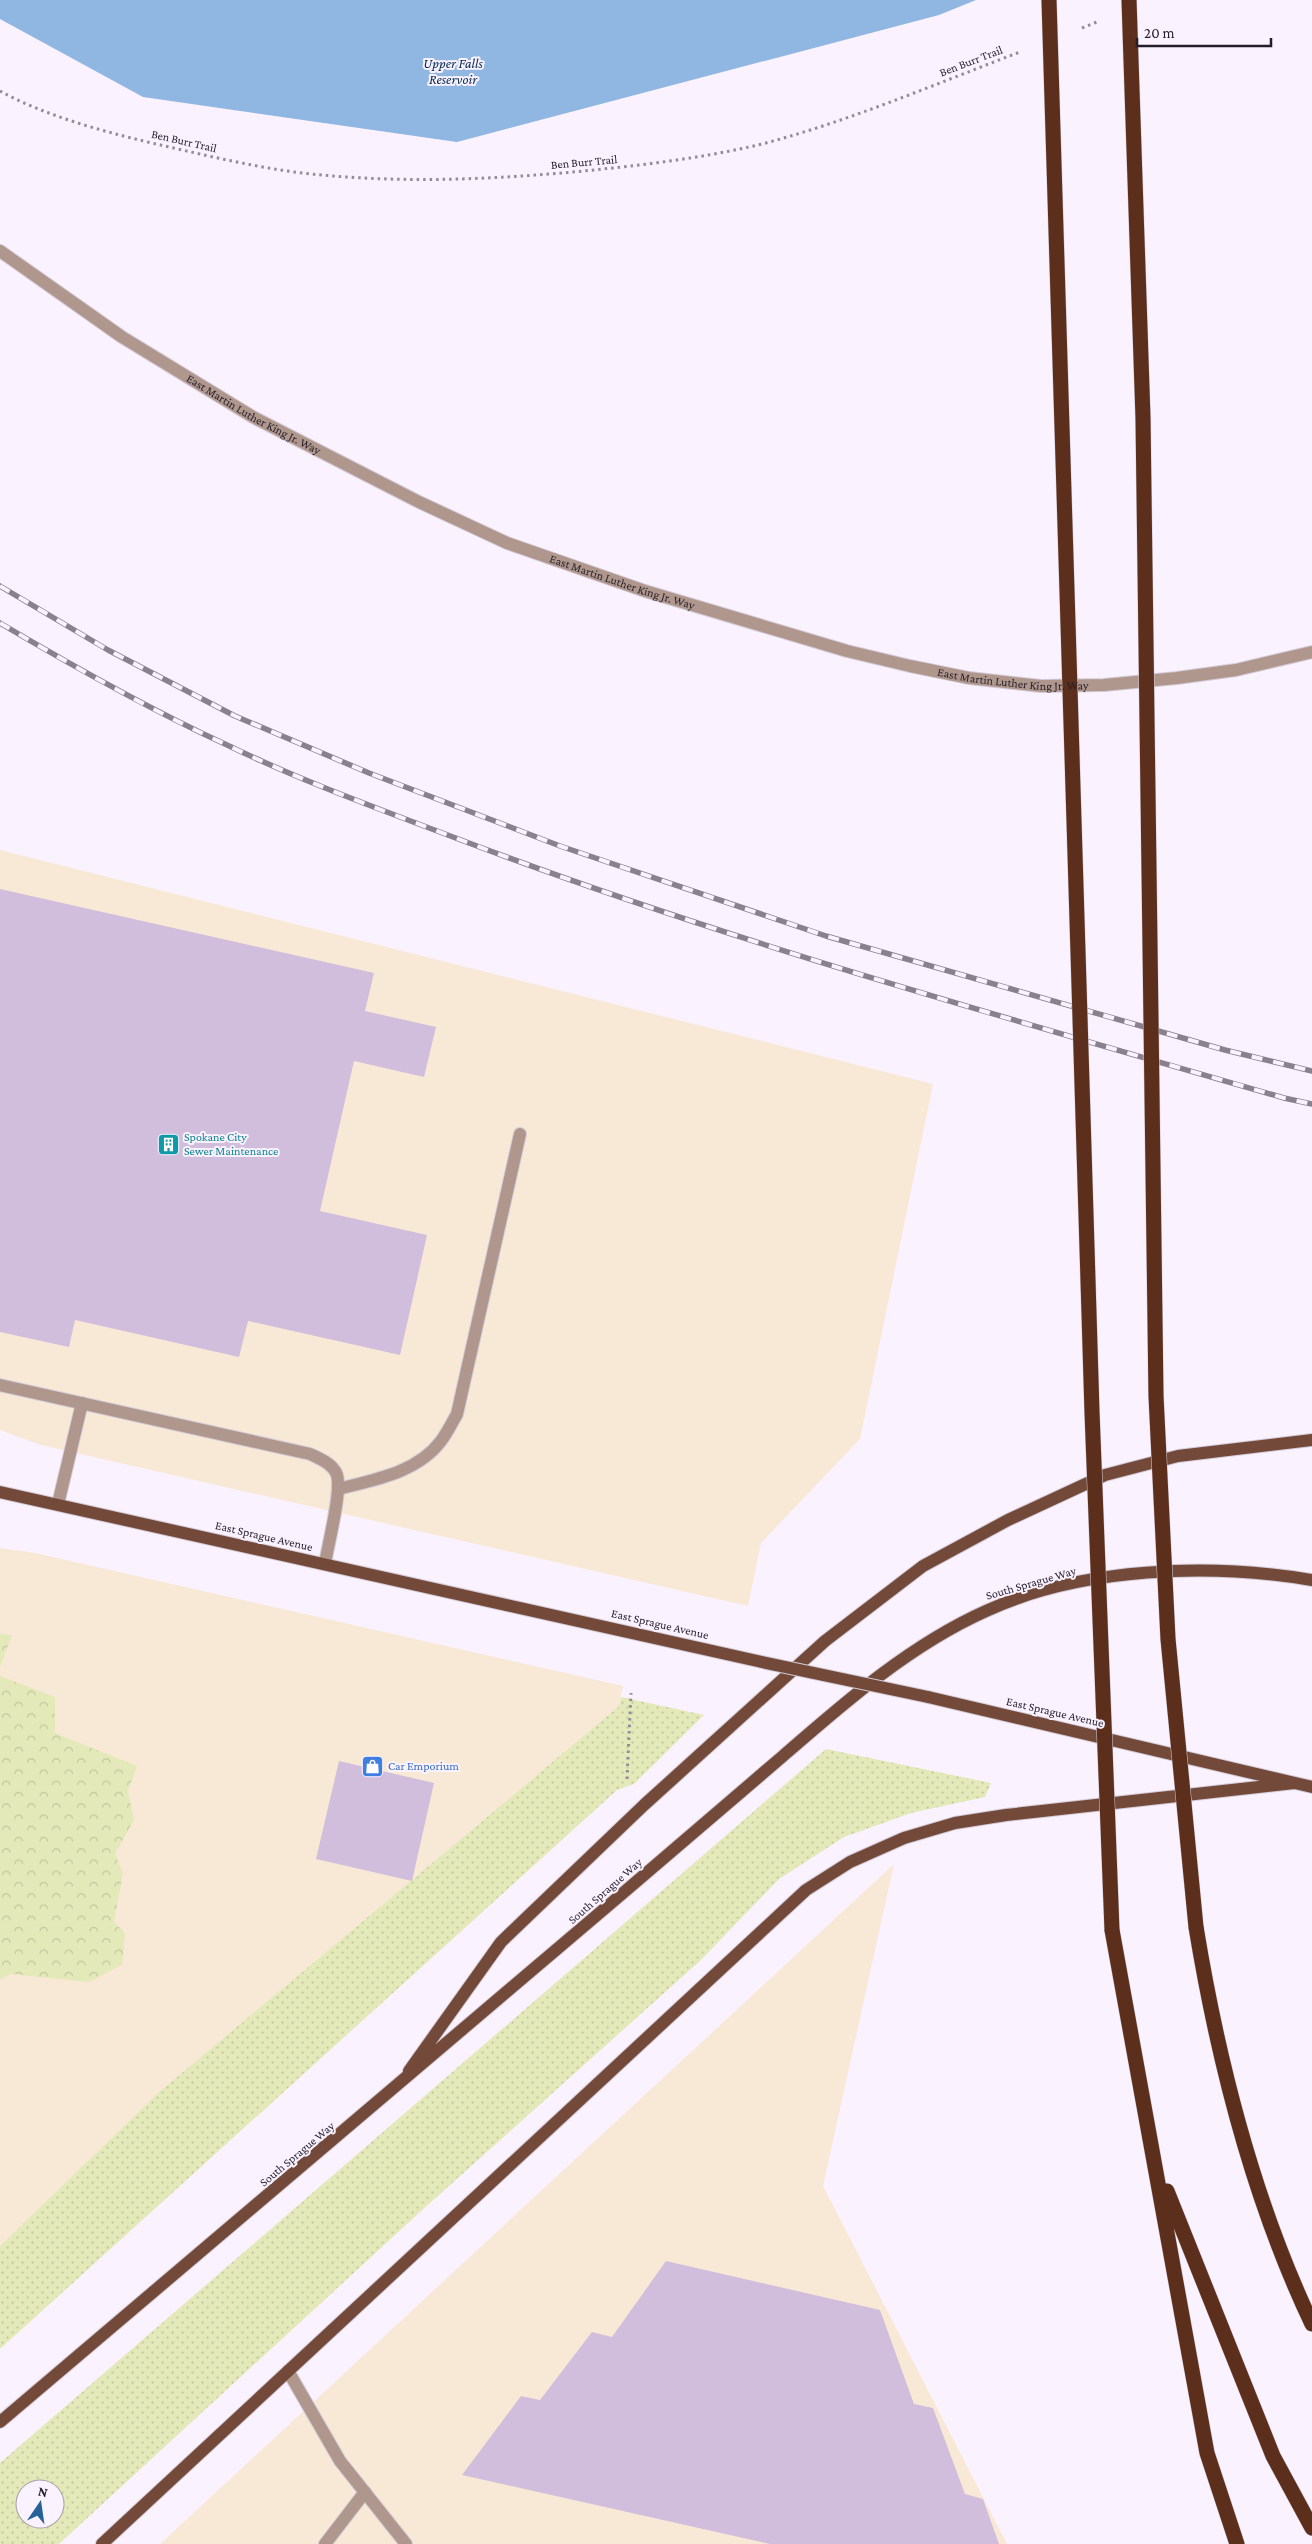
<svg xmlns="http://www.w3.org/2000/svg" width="1312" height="2544" font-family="'Crimson Pro',serif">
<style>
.commercial{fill:#f8e9d6}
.grass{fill:url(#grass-dots);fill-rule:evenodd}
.park{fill:url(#park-crowns)}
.water{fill:#90b7e1}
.building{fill:#d1bddc}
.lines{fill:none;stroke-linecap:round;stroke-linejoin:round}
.minor-casing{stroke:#d4ccd8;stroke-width:14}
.major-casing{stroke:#d4ccd8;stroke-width:14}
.highway-casing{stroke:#d4ccd8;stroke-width:16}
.path{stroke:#938b97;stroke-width:3;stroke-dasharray:2.5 4;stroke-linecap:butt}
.minor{stroke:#b0978d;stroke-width:12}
.major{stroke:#734a39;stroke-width:12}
.highway{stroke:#5c2e1c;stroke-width:15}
.rail-casing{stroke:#89818d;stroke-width:5.5}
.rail{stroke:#faf2ff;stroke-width:4;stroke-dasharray:11;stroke-linecap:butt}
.major-bridge-casing{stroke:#d4ccd8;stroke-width:14;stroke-linecap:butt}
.highway-bridge-casing{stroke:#d4ccd8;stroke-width:16;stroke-linecap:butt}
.major-bridge{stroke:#734a39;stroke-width:12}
.highway-bridge{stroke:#5c2e1c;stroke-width:15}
.labels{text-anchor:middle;stroke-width:4;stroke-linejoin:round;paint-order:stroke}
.street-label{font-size:12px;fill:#251e29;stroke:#faf2ff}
.culture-label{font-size:12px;fill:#0d838f;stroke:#faf2ff;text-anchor:start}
.shop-label{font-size:12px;fill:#366cbe;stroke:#faf2ff;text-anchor:start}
.water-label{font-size:14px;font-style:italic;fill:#002b51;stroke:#faf2ff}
</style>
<defs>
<pattern id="grass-dots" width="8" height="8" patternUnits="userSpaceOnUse" patternTransform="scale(1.25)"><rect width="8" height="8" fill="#e3e9b8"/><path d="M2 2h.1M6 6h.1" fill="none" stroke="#c3c79e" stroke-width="1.8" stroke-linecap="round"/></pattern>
<pattern id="park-crowns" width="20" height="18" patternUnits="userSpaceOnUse" patternTransform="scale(1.25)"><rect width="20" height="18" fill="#e3e9b8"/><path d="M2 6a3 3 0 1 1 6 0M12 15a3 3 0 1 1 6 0" fill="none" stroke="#c3c79e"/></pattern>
</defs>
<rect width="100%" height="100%" fill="#faf2ff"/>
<!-- commercial -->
<path class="commercial" d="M0,850L933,1084L860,1439L761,1543L748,1606L41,1445L0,1430Z
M0,1548L35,1553L623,1686L618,1707L158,2093L0,2246Z
M894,1864L823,2186L1007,2544H160Z"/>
<!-- grass -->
<path class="grass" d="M621,1697L704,1715L634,1784L617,1790L0,2349V2246L158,2093L618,1707Z
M826,1749L991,1783L985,1797L911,1813L844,1837L779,1879L701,1960L420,2212L59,2544H0V2463ZM25,2489H55V2519H25Z"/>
<!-- park -->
<path class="park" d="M0,1634L12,1635L0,1667Z
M0,1676L55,1697V1733L137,1766L128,1791L134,1820L115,1854L123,1873L114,1921L125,1934L122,1965L89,1982L11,1974L0,1980Z"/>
<!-- water -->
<path class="water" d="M0,0H976L939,15L457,142L143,97L0,19Z"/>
<!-- building -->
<path class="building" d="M0,889L374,973L365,1011L436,1027L424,1077L354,1061L320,1211L427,1235L400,1355L248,1321L239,1357L75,1320L69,1347L0,1332Z
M339,1761L434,1783L412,1881L316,1859Z
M666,2261L880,2310L914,2404L933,2408L965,2494L983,2499L999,2544H770L462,2475L521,2396L540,2400L592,2332L612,2337Z"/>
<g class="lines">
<defs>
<g id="minor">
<path id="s1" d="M0,251L122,337L253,417L419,502L507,543L645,591L847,651L910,666L969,678L1041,686L1104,685L1177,678L1236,670L1312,652"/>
<path d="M0,1385L310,1454C319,1458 333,1464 337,1475C342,1492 328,1544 325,1564"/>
<path d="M338,1489C373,1480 417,1473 441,1441C447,1433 452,1423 457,1414L520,1134"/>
<path d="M58,1504L82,1403"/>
<path d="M288,2371L340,2461L406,2544"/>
<path d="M325,2544L365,2492"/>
</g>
<path id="major" d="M0,1492L762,1662
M928,1697L1312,1787
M409,2071L501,1942L644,1805L825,1641L923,1566L1008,1520L1105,1475L1178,1456L1312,1440
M0,2422C208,2247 416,2071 623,1893C676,1848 729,1802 783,1756C845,1702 910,1645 986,1611C1081,1567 1210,1563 1312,1580
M102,2544L806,1890L850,1862L904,1838L955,1823L1006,1815L1294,1783"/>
<path id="highway" d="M1196,1927C1218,2061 1254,2202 1312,2324
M1112,1930L1207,2453L1237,2544
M1167,2191L1273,2456L1312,2528"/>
</defs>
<!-- minor casing -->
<use href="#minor" class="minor-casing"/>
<!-- major casing -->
<use href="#major" class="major-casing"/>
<!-- highway casing -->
<use href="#highway" class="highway-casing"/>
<!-- path -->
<path class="path" d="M1082,28L1097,22
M0,91C47,117 112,134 165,146C208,156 251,166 294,172C391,184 488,180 584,171C643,165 704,158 762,144C850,121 935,84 1020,52
M627,1779L631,1693"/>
<!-- minor -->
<use href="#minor" class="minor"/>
<!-- major -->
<use href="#major" class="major"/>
<!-- highway -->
<use href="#highway" class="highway"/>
<defs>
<path id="rail" d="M0,586L108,650L235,716L369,773L560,846L826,936L1225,1050L1312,1071
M0,623C73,666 147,708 225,744C301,781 382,810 461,840C730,942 1008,1018 1284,1098L1312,1104"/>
</defs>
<!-- rail casing -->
<use href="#rail" class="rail-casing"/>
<!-- rail -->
<use href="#rail" class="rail"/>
<defs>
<path id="major-bridge" d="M762,1662L928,1697"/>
<path id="highway-bridge" d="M1049,0L1092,1412L1112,1930
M1129,0L1143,418L1156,1396L1168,1639L1196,1927"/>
</defs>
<!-- major-bridge casing -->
<use href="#major-bridge" class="major-bridge-casing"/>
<!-- highway-bridge casing -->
<use href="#highway-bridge" class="highway-bridge-casing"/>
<!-- major-bridge -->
<use href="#major-bridge" class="major-bridge"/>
<!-- highway-bridge -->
<use href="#highway-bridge" class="highway-bridge"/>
</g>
<!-- icons -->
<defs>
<symbol id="building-square" viewBox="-11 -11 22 22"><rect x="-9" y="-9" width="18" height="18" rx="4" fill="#0f9aa8" stroke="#faf2ff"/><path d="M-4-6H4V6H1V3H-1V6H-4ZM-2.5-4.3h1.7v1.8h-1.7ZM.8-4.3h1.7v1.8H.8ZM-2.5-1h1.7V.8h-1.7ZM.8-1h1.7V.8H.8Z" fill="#fff"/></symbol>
<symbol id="shop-square" viewBox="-11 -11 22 22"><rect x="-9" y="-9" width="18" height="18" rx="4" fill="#3f7fe0" stroke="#faf2ff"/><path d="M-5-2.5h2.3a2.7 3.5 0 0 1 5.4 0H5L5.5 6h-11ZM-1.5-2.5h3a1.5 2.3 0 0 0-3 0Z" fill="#fff"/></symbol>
</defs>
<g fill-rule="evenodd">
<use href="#building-square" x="156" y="1132" width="25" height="25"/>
<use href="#shop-square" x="360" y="1754" width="25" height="25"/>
</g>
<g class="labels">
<!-- street labels -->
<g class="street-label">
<text transform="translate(971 61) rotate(-21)" y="4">Ben Burr Trail</text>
<text transform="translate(184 141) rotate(13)" y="4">Ben Burr Trail</text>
<text transform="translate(584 162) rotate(-5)" y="4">Ben Burr Trail</text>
<text dy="4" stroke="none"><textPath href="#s1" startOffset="302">East Martin Luther King Jr. Way</textPath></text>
<text dy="4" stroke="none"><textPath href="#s1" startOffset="708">East Martin Luther King Jr. Way</textPath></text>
<text dy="4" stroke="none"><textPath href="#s1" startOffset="1112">East Martin Luther King Jr. Way</textPath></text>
<text transform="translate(264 1536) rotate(13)" y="4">East Sprague Avenue</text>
<text transform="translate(1031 1583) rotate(-16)" y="4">South Sprague Way</text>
<text transform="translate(660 1624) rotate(13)" y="4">East Sprague Avenue</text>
<text transform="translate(1055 1712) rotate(13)" y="4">East Sprague Avenue</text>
<text transform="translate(605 1891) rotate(-41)" y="4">South Sprague Way</text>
<text transform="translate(297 2154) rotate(-40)" y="4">South Sprague Way</text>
</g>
<!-- culture labels -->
<g class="culture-label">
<text x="184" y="1141">Spokane City<tspan x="184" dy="14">Sewer Maintenance</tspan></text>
</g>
<!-- shop labels -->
<g class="shop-label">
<text x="388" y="1770">Car Emporium</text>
</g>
<!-- water labels -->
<g class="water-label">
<text x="453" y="68">Upper Falls<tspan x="453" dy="16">Reservoir</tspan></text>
</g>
</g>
<!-- north arrow -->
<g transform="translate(40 2504) rotate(13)"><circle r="24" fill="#faf2ff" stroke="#a59da9"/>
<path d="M0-4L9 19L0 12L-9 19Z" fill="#246298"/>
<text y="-8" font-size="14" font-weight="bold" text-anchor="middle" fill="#251e29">N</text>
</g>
<!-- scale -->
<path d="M1137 38v8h134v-8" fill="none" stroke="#251e29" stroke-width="2.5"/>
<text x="1144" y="38" font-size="15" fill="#251e29" stroke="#faf2ff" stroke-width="4" paint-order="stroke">20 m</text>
</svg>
